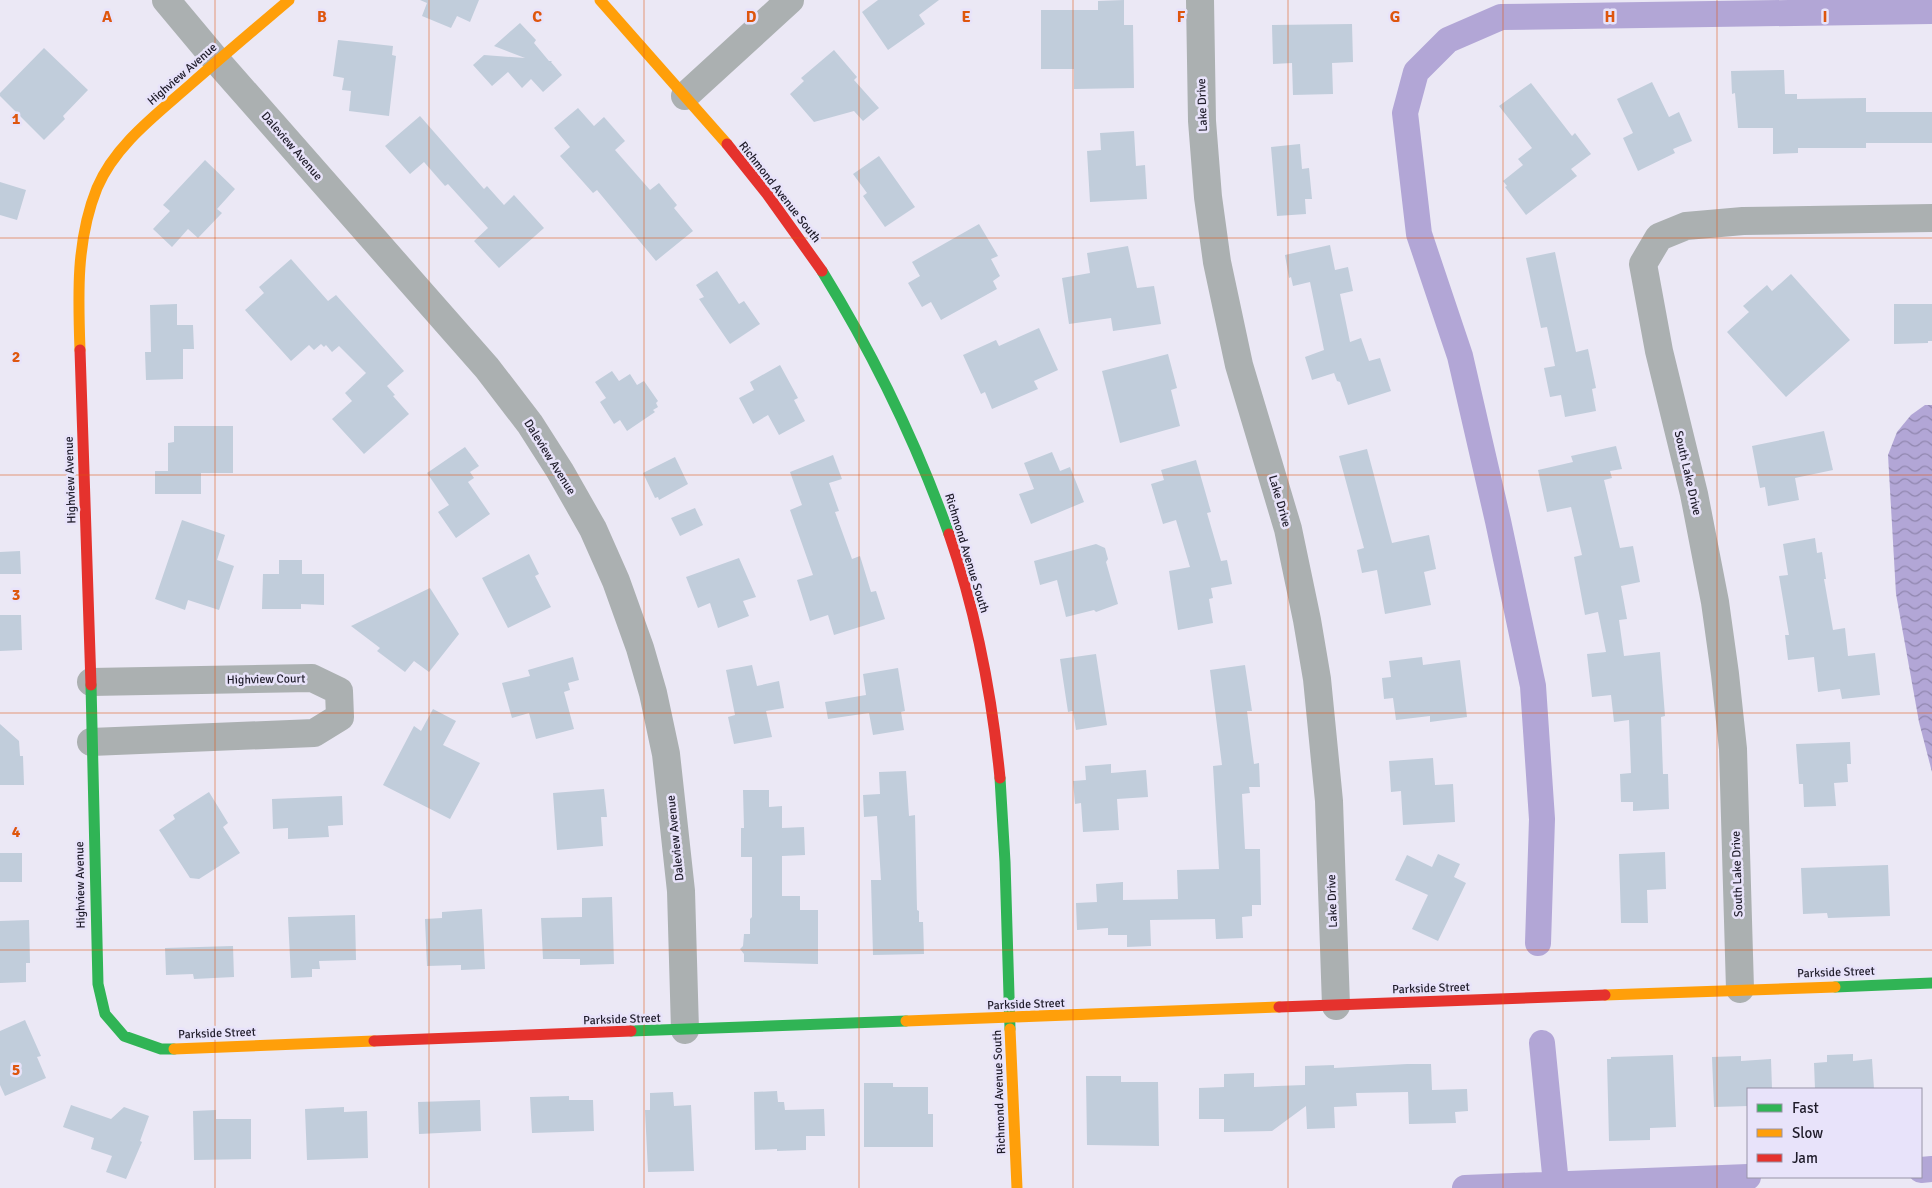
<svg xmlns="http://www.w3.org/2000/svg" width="1932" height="1188" font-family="Signika,sans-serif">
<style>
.water{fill:url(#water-waves)}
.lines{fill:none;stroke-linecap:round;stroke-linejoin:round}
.canal{stroke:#b2a6d6;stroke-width:26}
.building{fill:#c1cddb}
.street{stroke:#abb0b1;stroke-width:28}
.fast{stroke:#30b455;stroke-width:11}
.slow{stroke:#ff9f0a;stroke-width:11}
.jam{stroke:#e5322d;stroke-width:11}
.grid{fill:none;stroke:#de560e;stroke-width:1;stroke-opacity:0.55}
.labels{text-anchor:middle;stroke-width:5;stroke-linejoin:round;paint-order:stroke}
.street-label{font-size:12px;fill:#1f1c2a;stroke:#e8e3fa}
.grid-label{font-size:16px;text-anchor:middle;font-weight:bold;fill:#de560e;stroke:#e8e3fa;stroke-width:5;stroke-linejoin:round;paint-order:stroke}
</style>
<defs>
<pattern id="water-waves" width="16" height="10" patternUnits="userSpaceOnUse" patternTransform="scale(1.25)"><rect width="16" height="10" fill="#b2a6d6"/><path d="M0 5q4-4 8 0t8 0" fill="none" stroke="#9086ae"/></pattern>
</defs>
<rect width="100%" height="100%" fill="#ebe8f5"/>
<!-- water -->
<path class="water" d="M1925,405H1932V772L1919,722L1896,594L1888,455L1897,432L1911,415Z"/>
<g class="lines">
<!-- canal -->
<path class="canal" d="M1538,943L1542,819L1533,686L1498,521L1460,356L1419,234L1405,113L1416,72L1448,40L1501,17L1932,11
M1542,1043L1556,1184
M1921,1170L1932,1169
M1465,1188L1748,1177"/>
</g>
<!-- building -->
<path class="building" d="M420,0H479L470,22L457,16L451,28L422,16L427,3Z
M878,0H939L919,15L925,24L888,50L862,12Z
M1124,0V25H1133L1134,88L1074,89V69H1041V10H1098V1Z
M520,23L536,40L534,43L549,61H552L551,62L562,75L543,92L531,79L522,88L508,72L492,86L473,65L484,55L525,58L494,46Z
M1352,24L1353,62L1332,63L1333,94L1293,95L1292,63L1273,64L1272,25Z
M338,40L393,46L392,55L396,56L389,116L349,111L351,91L342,90L344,78L333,76Z
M44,48L88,90L63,116L65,119L44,140L0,96V93Z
M834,50L857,77L854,80L879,108L863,121L854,111L814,122L790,94L804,81L801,78Z
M1784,70L1785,94H1797V99L1866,98V112H1932V143H1866V148H1798V153L1773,154V128H1738L1735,93L1732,94L1731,71Z
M1652,82L1669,117L1679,112L1692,141L1673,149L1675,153L1638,171L1623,138L1633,133L1617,99Z
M1531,83L1572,136L1575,133L1591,154L1571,169L1577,176L1526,215L1505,187L1507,186L1503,181L1523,165L1518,159L1532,148L1499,106Z
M578,108L594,126L604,117L625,141L615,150L650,190L659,183L677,205L674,208L693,231L656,261L597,190L593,193L560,156L570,147L554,128Z
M420,116L484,189L487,186L504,205L514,195L544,228L499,268L474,241L488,228L448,184L445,186L424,162L410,174L385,146Z
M1134,131L1136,166L1145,165L1147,199L1090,202L1087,151L1101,150L1100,133Z
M1300,144L1302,169L1309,168L1312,199H1305L1306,214L1277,216L1271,147Z
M879,156L915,207L885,227L863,196L867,193L853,174Z
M205,160L235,189L217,209L222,213L198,238L188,229L172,247L153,229L170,211L163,205Z
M0,182L26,190L17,220L0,215Z
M979,224L998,256L991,259L1000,276L993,281L997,289L941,320L931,302L922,307L908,283L920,276L912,262Z
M1330,245L1335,270L1348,267L1353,291L1340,294L1350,342L1361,338L1369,361L1380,358L1391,391L1348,405L1340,382L1337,381L1334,373L1312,380L1305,357L1324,350L1310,282L1293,286L1291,277L1289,278L1285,255Z
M1128,246L1137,288L1154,286L1161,324L1113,331L1111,318L1069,324L1062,278L1090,273L1087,253Z
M1555,252L1576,352L1588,349L1596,388L1592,389L1596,411L1565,417L1561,395L1550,397L1544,368L1555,366L1547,327L1541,328L1526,258Z
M291,259L328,301L336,295L404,371L387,386L395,395L393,396L409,414L364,454L332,419L352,401L345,393L366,373L339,346L332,352L326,345L324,347L321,344L314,350L309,345L291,361L245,310L264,293L259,287Z
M717,271L739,304L744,301L760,324L730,344L699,299L704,297L696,285Z
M1791,274L1850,340L1786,397L1727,332L1749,312L1743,306L1767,285L1772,291Z
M177,304V325H193L194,349H183V379L146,380L145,352H151L150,305Z
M1894,304H1932V341H1928V343L1894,344Z
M1039,328L1058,370L1034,381L1038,389L992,409L985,392L981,394L963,355L996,340L999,346Z
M1168,354L1177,388L1171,390L1180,426L1120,443L1102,371Z
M780,365L798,398L794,400L805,421L779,435L768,415L753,424L739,398L754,390L750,382Z
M612,371L619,381L630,374L637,385L644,381L658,401L656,403L658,407L653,410L655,412L627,431L620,420L614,424L600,402L606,398L595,382Z
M174,426H233V473H201V494H155V471H168V443L174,442Z
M1824,431L1833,470L1795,478L1799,500L1768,506L1765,487L1760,488L1752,446Z
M1616,446L1622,469L1610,471L1612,478L1604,480L1620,548L1633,546L1640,582L1621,586L1627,619L1619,620L1624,656L1660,652L1665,716L1661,717L1663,774H1668L1669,809L1633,811V802H1621L1620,774L1631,773L1629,720L1614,722L1611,695L1592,697L1587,654L1606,652L1598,612L1585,615L1574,557L1582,555L1571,507L1547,512L1538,470L1573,462L1571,456Z
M465,447L479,466L470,472L474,478L468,482L490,514L456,538L438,512L449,505L427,473Z
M1367,449L1392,543L1429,535L1436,569L1424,572L1431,605L1385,614L1377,570L1362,573L1357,550L1364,548L1339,456Z
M1052,452L1060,471L1070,467L1084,502L1031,524L1019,494L1034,489L1024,463Z
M833,455L842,479L829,483L839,511L835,512L852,559L860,556L871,592L876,591L885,619L834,635L828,615L810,621L797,580L813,575L790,510L802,505L790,472Z
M675,457L688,484L659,500L658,497L655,498L643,473Z
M1196,460L1211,512L1207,513L1221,561L1227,560L1232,584L1211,588L1213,598L1209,599L1213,623L1178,630L1169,571L1190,567L1176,520L1163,524L1151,484L1164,480L1161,470Z
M695,508L703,525L680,536L671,518Z
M182,520L225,535L217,560L234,566L219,610L188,600L185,610L155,599Z
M1815,538L1817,553L1822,552L1826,579H1824L1833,630L1845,628L1848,656L1875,653L1880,695L1842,699L1840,689L1818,692L1814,657L1788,660L1785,635H1789L1779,576L1788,575L1783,544Z
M1096,544L1105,548L1108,559L1106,562L1118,604L1096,612L1094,610L1066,617L1057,580L1040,585L1034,561Z
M20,551L21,574H0V552Z
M529,554L539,574L535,576L551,607L508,628L482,578Z
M739,558L756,597L743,601L749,616L718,628L710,603L698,608L686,577Z
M279,560H302V574H324V605L301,604V609H262L263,574H279Z
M430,588L459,634L429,672L414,661L405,672L377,651L380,648L351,626Z
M0,615H21L22,650L0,651Z
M1096,654L1107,725L1076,730L1073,711L1068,712L1060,659Z
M573,657L579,680L568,683L570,690L564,692L574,729L536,739L529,713L512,718L502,683L530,676L528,670Z
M1422,657L1423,665L1460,660L1467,717L1430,722V716L1396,720L1393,698L1384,699L1382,678L1391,677L1389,661Z
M752,665L757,686L779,681L784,708L766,711L772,737L734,744L728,717L735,715L726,670Z
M1245,665L1252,711H1247L1254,764L1259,763L1260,787H1249L1250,793L1242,794L1245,849H1260L1261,905H1252V916L1242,917L1243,938L1216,939L1215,919L1150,920L1151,946L1127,947V935H1108V928L1077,930L1076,903L1097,902L1096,884L1123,882V900L1178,899L1177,870L1219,869L1213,766L1222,765L1210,670Z
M898,668L905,711L901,712L904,730L873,735L869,713L828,719L825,702L866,695L863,674Z
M433,709L456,721L443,745L480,763L450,819L383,785L414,726L421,731Z
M0,724L19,741L20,756H23L24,785H0Z
M1850,742L1851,764H1847L1848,782L1834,783L1836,806L1804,807L1803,784H1799L1796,744Z
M1433,758L1435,785L1453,784L1455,822L1403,825L1401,791L1391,792L1389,761Z
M1111,764V773L1146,770L1148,797L1117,799L1119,830L1083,832L1081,803L1075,804L1073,781L1086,780L1085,766Z
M906,771L909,816L915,815L917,910L919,911V922H923L924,954L873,955L871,880H881L877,816L864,817L863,795L880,794L879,772Z
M604,789L607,817H601L603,846L557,850L553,793Z
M743,790H769V807L782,806V828L804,827L805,855L782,856V896H800V910H818V964L744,962V954L740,949L743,946L744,934H750V919L752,917V857H741V828H744Z
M209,792L228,823L223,827L240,853L199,879L190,878L159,830L175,819L173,815Z
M342,796L343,825L328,826L329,837L288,839V828L273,829L272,799Z
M1665,852L1666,889L1647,890L1648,923H1621L1619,854Z
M0,853H22V882H0Z
M1438,854L1460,864L1454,877L1466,883L1438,941L1412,929L1428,895L1395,880L1407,855L1432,867Z
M1888,865L1890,916L1828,918L1827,913L1803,914L1801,868Z
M612,897L614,964L580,965V959H543L541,918L582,917V898Z
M482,909L485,969L461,970V965L427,966L425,919L442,918V912Z
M355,915L356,960L319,961L320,969H312V977L291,978L288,917Z
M29,920L30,963H26V982L0,983V921Z
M233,946L234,977L194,979L193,974L166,975L165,948Z
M25,1020L41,1056L37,1057L46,1078L5,1096L0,1085V1031Z
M1853,1054V1061L1872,1059L1874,1089H1815L1814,1063L1827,1062V1055Z
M1673,1055L1676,1127L1650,1128V1140L1609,1141L1607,1059H1611V1057Z
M1741,1056V1061L1771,1059L1772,1089H1748V1106L1714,1107L1712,1057Z
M1407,1064H1431L1432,1090L1467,1089L1468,1111L1455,1112L1456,1123L1409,1124L1408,1092L1356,1093L1357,1106L1334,1107L1335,1128L1307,1129L1306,1106L1272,1131L1224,1132V1119H1199V1088L1224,1087V1074L1254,1073V1087L1305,1085V1066L1334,1065V1068Z
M1086,1076H1121V1082H1158L1159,1146L1087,1145Z
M864,1083H893V1087H928V1114H933V1147H864Z
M777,1091L778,1102H784L785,1110L824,1109L825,1136H806V1150L777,1151V1149L755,1150L754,1092Z
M673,1092L674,1106L691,1105L694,1171L648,1172L645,1110H650V1093Z
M569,1096V1100H593L594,1131L532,1133L530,1097Z
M480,1100L481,1131L419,1134L418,1102Z
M71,1105L111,1119L124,1107L149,1116L140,1141L142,1142L126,1179L106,1172L112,1156L91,1149L94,1138L63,1127Z
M344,1107V1112L367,1111L368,1158L307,1160L305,1109Z
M216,1110V1119H251V1159L194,1160L193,1111Z"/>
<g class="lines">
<!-- street -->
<path class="street" d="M166,0L217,61L487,368L530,424L560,471L593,529L616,581L640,648L653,693L666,754L681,891L685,1030
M1200,0L1202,121L1208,197L1217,262L1239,365L1288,529L1307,620L1317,679L1329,801L1336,1006
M685,96L790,0
M91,682L312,678L339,691L340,717L314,733L91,742
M1740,989L1733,749L1725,674L1715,602L1694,494L1659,351L1643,264L1659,237L1686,226L1743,221L1932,218"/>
<!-- fast -->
<path class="fast" d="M822,271C875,357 915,439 949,534
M91,685L98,984L105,1014L124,1036L161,1049H174
M1000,778L1005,862L1010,1029
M1835,987L1932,983
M631,1031L906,1021"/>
<!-- slow -->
<path class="slow" d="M600,0L727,144
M80,350C78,295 76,240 97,188C115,145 157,114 191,84C223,56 256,28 289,0
M1605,995L1835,987
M906,1021L1279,1007
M1010,1029L1017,1188
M174,1049L374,1041"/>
<!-- jam -->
<path class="jam" d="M727,144L767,194L822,271
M80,350L91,685
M949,534C976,612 992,696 1000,778
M1279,1007L1605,995
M374,1041L631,1031"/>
</g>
<!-- grid -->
<path class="grid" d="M215,0V1188M429,0V1188M644,0V1188M859,0V1188M1073,0V1188M1288,0V1188M1503,0V1188M1717,0V1188M0,238H1932M0,475H1932M0,713H1932M0,950H1932"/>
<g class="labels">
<!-- street labels -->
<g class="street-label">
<text transform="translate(182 74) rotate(-41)" y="4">Highview Avenue</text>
<text transform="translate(1202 105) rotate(-92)" y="4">Lake Drive</text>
<text transform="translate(292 146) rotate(49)" y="4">Daleview Avenue</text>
<text transform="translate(780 192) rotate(52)" y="4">Richmond Avenue South</text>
<text transform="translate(550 457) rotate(58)" y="4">Daleview Avenue</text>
<text transform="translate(1688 473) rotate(77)" y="4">South Lake Drive</text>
<text transform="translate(70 480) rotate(-92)" y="4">Highview Avenue</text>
<text transform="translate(1280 501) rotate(74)" y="4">Lake Drive</text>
<text transform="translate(967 553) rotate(73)" y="4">Richmond Avenue South</text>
<text transform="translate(266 679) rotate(-1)" y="4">Highview Court</text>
<text transform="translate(675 838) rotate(-96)" y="4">Daleview Avenue</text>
<text transform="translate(1737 874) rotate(-92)" y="4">South Lake Drive</text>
<text transform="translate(80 885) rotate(-91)" y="4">Highview Avenue</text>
<text transform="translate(1332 901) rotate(-92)" y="4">Lake Drive</text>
<text transform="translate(1836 972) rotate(-2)" y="4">Parkside Street</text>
<text transform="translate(1431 988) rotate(-2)" y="4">Parkside Street</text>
<text transform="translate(1026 1004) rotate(-2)" y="4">Parkside Street</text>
<text transform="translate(622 1019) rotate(-2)" y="4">Parkside Street</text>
<text transform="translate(217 1033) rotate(-2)" y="4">Parkside Street</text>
<text transform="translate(999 1092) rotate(-92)" y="4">Richmond Avenue South</text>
</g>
</g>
<g class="grid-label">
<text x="107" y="22">A</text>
<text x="322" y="22">B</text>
<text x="537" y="22">C</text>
<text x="751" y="22">D</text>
<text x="966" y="22">E</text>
<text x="1181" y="22">F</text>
<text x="1395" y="22">G</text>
<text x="1610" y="22">H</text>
<text x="1825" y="22">I</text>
<text x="16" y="124">1</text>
<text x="16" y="362">2</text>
<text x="16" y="600">3</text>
<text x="16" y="837">4</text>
<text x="16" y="1075">5</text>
</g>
<!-- legend -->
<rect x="1747" y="1088" width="175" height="90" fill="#e8e3fa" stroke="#9893a7"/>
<rect x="1757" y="1104" width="25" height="8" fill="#30b455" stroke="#9893a7"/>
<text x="1792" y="1113" font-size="15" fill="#1f1c2a">Fast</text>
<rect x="1757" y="1129" width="25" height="8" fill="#ff9f0a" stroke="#9893a7"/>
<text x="1792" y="1138" font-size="15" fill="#1f1c2a">Slow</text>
<rect x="1757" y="1154" width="25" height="8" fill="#e5322d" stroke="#9893a7"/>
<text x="1792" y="1163" font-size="15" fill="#1f1c2a">Jam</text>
</svg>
